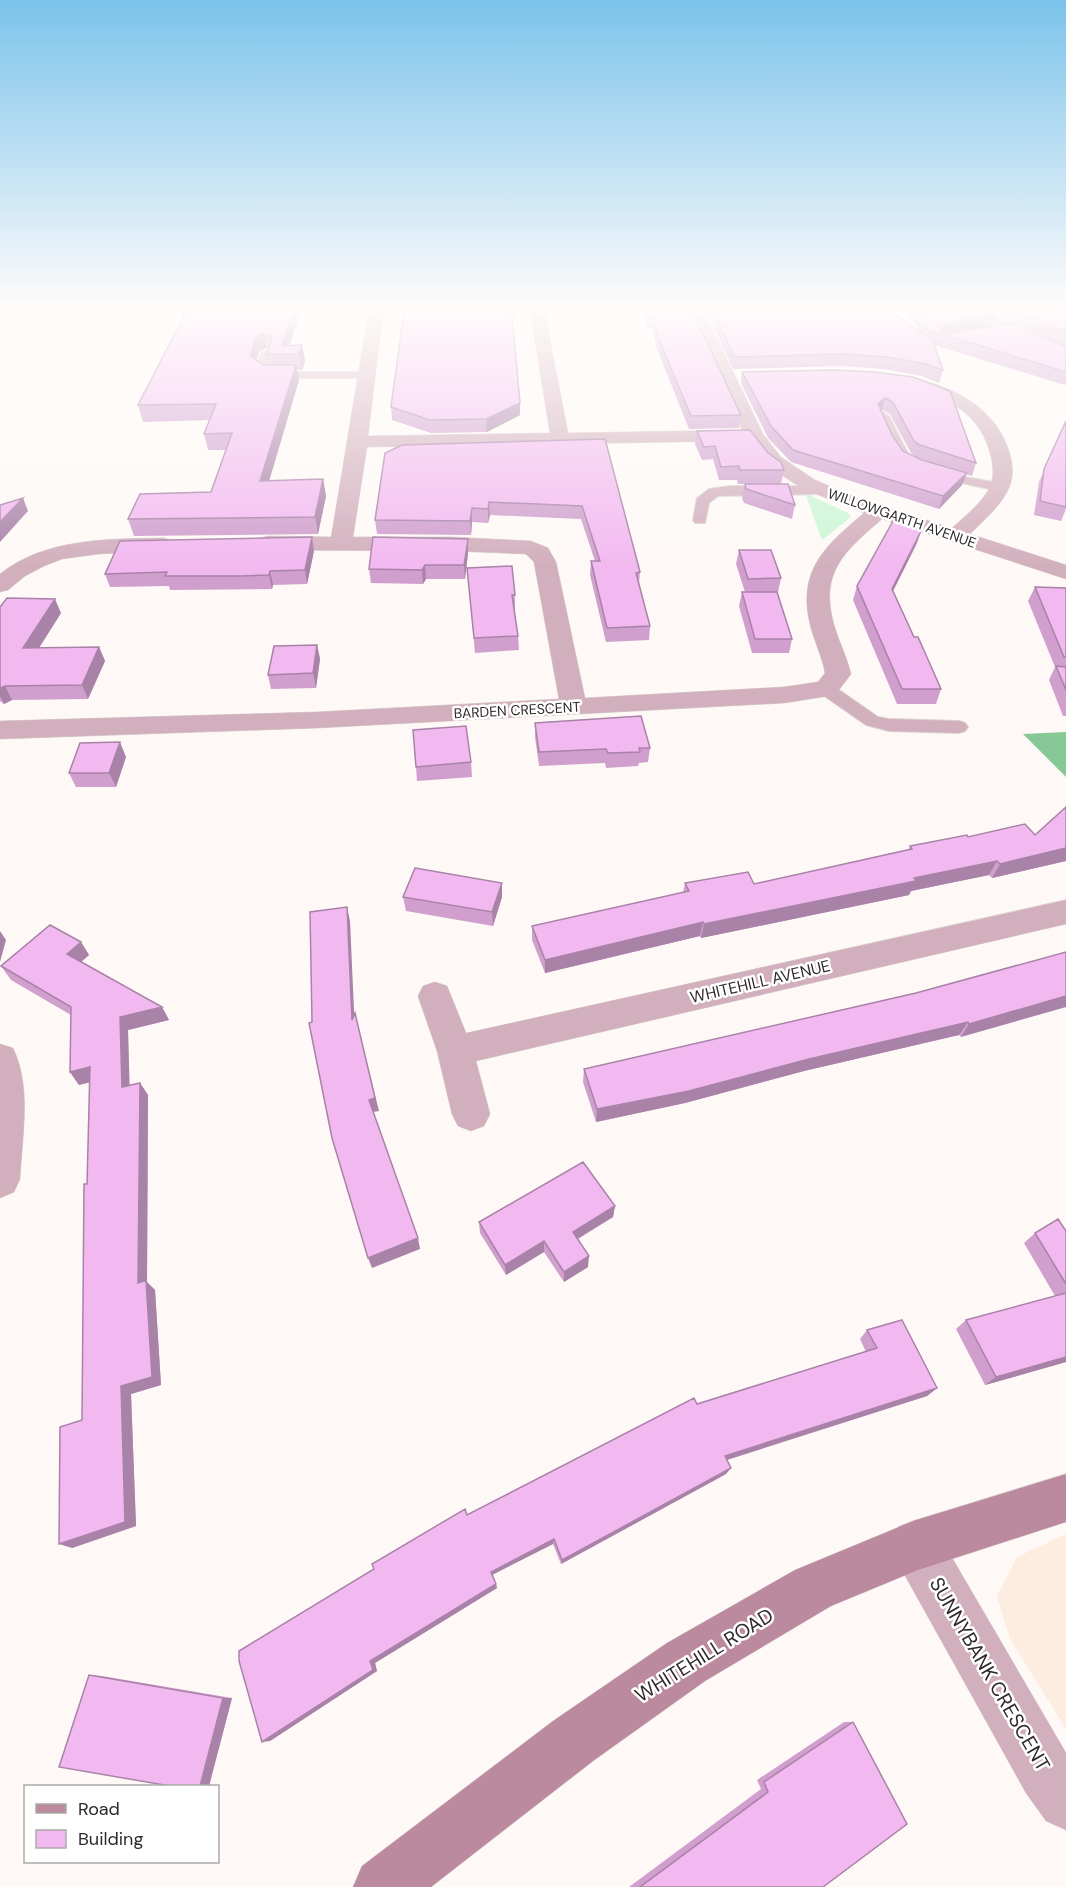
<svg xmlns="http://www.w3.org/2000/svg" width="1066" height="1887" font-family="'DM Sans',sans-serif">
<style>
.commercial{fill:#fdede0}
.green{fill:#cbf6d4}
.forest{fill:#87c897}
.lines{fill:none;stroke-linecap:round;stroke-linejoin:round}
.lane-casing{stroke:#d9d4d1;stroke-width:2}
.street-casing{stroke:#d9d4d1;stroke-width:1}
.secondary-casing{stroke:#d9d4d1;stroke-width:1}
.lane{fill:#d2afbd;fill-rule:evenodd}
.street{fill:#d2afbd;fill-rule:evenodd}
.secondary{fill:#bc8a9f;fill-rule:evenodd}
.wall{fill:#d09fce;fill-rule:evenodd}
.shaded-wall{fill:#a982a8}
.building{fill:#f2b9f0;stroke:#a982a8;stroke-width:1.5}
.labels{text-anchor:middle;stroke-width:5;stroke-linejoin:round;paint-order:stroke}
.far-street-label{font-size:14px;fill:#2e2a27;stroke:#fff}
.street-label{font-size:16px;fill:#2e2a27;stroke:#fff}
.near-street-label{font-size:20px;fill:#2e2a27;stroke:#fff}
</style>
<rect width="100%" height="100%" fill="#fef9f6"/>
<!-- commercial -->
<path class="commercial" d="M1066,1534V1729L1010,1639L997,1596L1017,1557Z"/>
<!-- green -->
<path class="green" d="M805,493L848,513L851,517L822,540Z"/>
<!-- forest -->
<path class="forest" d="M1066,732V777L1023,734Z"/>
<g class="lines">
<defs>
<path id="lane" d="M267,350L273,353L267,371L269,372H367L373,375L367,378H267L255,372L261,353Z
M883,412L889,416L909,455L915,459L966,477L1004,484L1006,487L999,491C979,487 915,474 901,461C890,451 884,430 877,416Z
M730,486H821L828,490L821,494L718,496L709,503L705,523H695L693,520L697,498L709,489Z
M826,684L832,685L878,717L889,719L959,721L965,723L968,727L965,731L959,733L889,731L866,725L820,693L817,689L820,685Z"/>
<path id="street" d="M370,304H384L368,436L550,433L529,304H747L740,308L703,309L763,434L781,457L815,480L863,500L952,528C965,516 982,503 990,487C995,475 993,462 989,450C978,410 941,395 904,386L901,382L904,378L910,377C954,387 994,406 1009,451C1013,463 1014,476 1009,488C1001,506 984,520 970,534L1066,565V579L882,519C845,551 819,572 834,625C839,642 847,657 851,674L835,695L784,703L317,728L0,739V721L317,712L559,699L534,562L526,554L452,551L268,550L260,548L257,543L260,538L268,536L331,537ZM688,310L742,430L568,433L545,313ZM747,438L767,465L801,488L864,513C826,545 797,570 810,624C814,641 822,656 825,673L818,682L784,687L585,698L556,562L548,548L531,541L452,537H353L367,447L740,441Z
M965,304H982L1011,323L1066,349V360L1001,329Z
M163,538L171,540L174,545L171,550L98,554L62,559L44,566L25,576L8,590L0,592V574C45,538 108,539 163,538Z
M1066,900V924L476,1061L490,1114L484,1126L471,1131L458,1126L452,1114L437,1051L418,996L423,986L435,982L447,986L466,1033Z
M0,1044L13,1048C32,1088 22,1136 20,1179L14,1192L0,1198Z
M916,1520L934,1527L1066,1753V1830L1046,1821L1026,1793L898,1563L891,1545L898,1527Z"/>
<path id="secondary" d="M1066,1474V1522L918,1570L831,1606L705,1681L593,1761L431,1887H353L362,1866L553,1721L667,1643L795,1570L916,1520Z"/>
</defs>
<!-- lane casing -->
<use href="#lane" class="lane-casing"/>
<!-- street casing -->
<use href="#street" class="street-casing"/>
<!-- secondary casing -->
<use href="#secondary" class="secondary-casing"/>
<!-- lane -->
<use href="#lane" class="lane"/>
<!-- street -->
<use href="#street" class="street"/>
<!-- secondary -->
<use href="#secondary" class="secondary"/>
</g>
<!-- wall -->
<path class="wall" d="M182,304H303L289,346L302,345L305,361L302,370H297L299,380L269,481L323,479L326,496L318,534L134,536L128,519L211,492L226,450H208L204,434L210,420L143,422L138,405L183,318L180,308ZM266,348L268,349L267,354L269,365H264L256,360L259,352Z
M397,304H511L520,403V415L487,432L431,433L392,420L391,407L404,314L398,313Z
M643,304H689L741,415L739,428L689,429L657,349L652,328L648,327L642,313Z
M707,304H881L919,331L903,304H982L993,326L1066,347V384L1065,385L934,345L943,370L939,383L922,376L883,369L842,366L733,369L706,311ZM993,326L955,333L963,330Z
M986,304H1066V347L1012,321Z
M742,372H874L976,463L972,476L966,474L962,485L939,509L791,462L768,438L741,383ZM882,410L890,414L911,453L916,457L947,468L922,460L903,451L892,435L881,411Z
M1066,421V509L1061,521L1034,515L1039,482Z
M697,431L768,453L784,470L781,484L795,505L792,519L744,503L742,498L745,484H779H738L737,480H719L713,459L702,460L695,444Z
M605,439L640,572L639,583L650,626L649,640L606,642L590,575L591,561H595L581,519L490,515L488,523L472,522L471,535L377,534L375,520Z
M917,543L893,591L914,637L941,689L936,704H897L853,600L857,586Z
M739,550L781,578L778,592H777L792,639L789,653H752L739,606L742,592H745L736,564Z
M314,551L307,584L273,585L272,589L170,590L169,586L110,587L105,574Z
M468,553L465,579H426L423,584L371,583L369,569Z
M467,568L515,595V609H514L518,636L519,650L475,653Z
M1035,587L1066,588V716H1063L1049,680L1055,667L1028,601Z
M0,607L61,613L39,648L99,647L105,661L88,699L12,700L4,704L0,701Z
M317,645L320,659L316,688L271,689L268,675Z
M535,723L650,748L648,762L639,763L638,766L606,768L605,763L539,766L535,737Z
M126,757L116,787H76L69,773Z
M471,762L472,777L417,781L416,767Z
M1066,807V861L992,878L989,875L911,891L909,895L701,938L700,936L545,973L532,940V926L683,893L685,883L754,884L909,849L910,846L968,837L1035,835Z
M403,897H502L493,926L406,911Z
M81,942L89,955L81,962L162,1007L169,1020L128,1030L129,1085L140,1083L148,1095L147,1282L155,1290L161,1385L131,1394L136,1526L72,1548L82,1420L87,1184L90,1082L79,1085L70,1072L71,1015L11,980L1,966Z
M1066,952L961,1037L959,1035L804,1071L685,1103L596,1122L583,1082L584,1069L916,993Z
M615,1206L613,1217L578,1239L588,1267L564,1282L544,1252L506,1275L480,1233L479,1222Z
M1066,1231V1362L985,1385L956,1329L966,1320L1055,1296L1024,1243L1035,1233Z
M867,1330L937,1388L927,1396L727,1460L726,1474L561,1564L553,1544L492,1575L497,1588L375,1663L377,1671L270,1741L467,1515L697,1404L866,1352L860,1339Z
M89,1675L102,1676L232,1698L209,1786H170Z
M844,1722H853L823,1887H629L761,1789L757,1780Z"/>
<!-- shaded-wall -->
<path class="shaded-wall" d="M296,304H303L287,354L282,346Z
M997,314L993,326L963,330L947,336L940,334L943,327L966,318Z
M263,333L266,348L259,352L253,371L250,356L256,337Z
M302,345L305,361L302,370L299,354Z
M296,365L299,380L264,498L260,481Z
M885,398L882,410L875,415L878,404Z
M520,403V415L487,432L486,419Z
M967,473L962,485L939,509L943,496Z
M323,479L326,496L318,534L315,517Z
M23,498L28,511L0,542V522Z
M489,502L490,515L488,523V509Z
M472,508V522L471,535L470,521Z
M922,529L917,543L887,603L892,589Z
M312,537L314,551L307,584L305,570Z
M468,539V553L465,579L464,565Z
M425,565L426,579L423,584L422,570Z
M270,571L273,585L272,589L269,575Z
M55,599L61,613L30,662L23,648Z
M317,645L320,659L316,688L313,673Z
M99,647L105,661L88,699L82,685Z
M5,686L12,700L4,704L0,696V688Z
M120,742L126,757L116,787L109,773Z
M1066,848V861L992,878L1000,864Z
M997,861L989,875L911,891L909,895L701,938L704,924L914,878Z
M502,883V897L493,926L492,912Z
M347,907L350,921L355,1033L352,1020Z
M703,922L700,936L545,973V960Z
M0,931L6,940L0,962Z
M81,942L89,955L75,967L67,954Z
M1066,996V1007L961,1037L969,1024Z
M162,1007L169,1020L128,1030L130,1099L122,1087L120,1017Z
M968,1022L959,1035L804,1071L685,1103L596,1122L597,1109L809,1059Z
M358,1026L379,1111L373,1112L369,1100Z
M90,1067L99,1080L79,1085L70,1072Z
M140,1083L148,1095L147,1282L155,1290L161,1385L131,1394L136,1526L72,1548L59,1544L121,1386L138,1283Z
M615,1206L613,1217L572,1242L573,1232Z
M418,1238L420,1249L372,1268L368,1258Z
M544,1241V1252L506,1275L505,1265Z
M589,1256L588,1267L564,1282V1272Z
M1066,1357V1362L985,1385L996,1377Z
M937,1388L927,1396L720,1462L725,1456Z
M731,1468L726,1474L561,1564L562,1560Z
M554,1539L553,1544L492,1575L491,1572Z
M496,1584L497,1588L375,1663L377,1671L270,1741L262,1742L370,1661Z
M223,1698H232L209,1786H200Z"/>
<!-- building -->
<path class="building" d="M182,304H296L282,346L302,345L299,354H267L272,337L263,333L256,337L250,356L264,365H296L260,481L323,479L315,517L128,519L140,494L211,492L232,433L204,434L216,404L138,405L188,308H180Z
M405,304H511L520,403L486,419L430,420L391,407Z
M644,304H689L741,415L691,416L658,337L653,316H649Z
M710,304H881L933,341L943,370L926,364L886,357L845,354L735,357Z
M913,304H982L997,314L966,318L943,327L941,330L947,334L1011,323L1066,347V372L929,330Z
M1007,304H1066V333L1016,310Z
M834,370L874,372L913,377L950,391L976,463L920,445L914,441L893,402L885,398L878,404L892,435L903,451L922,460L967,473L943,496L793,450L771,426L742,372Z
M1066,421V507L1040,501L1044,469Z
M750,430L768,453L781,462L784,470H740L739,466L721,467L715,446L704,447L697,431Z
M605,439L640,572L636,573L650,626L607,628L591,561H600L582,506L489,502L488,509L472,508L470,521L375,520L385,453L402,445Z
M745,484H788L795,505L746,489Z
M23,498L0,522V505Z
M893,521L922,529L892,589L914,637H918L941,689H902L857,586Z
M312,537L305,570L270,571L269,575L241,576H165L167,572L105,574L120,541Z
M373,537L468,539L464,565H425L422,570L369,569Z
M739,550H771L781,578L748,579Z
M512,566L515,595H512L518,636L474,638L467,568Z
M1035,587L1066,588V657H1064Z
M742,592H777L792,639H755Z
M7,598L55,599L23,648L99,647L82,685L5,686L0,688V607Z
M317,645L313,673L268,675L274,646Z
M1056,666L1066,667V690Z
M641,716L650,748H639L640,752L608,753L606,749L539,752L535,723Z
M466,726L471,762L416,767L413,730Z
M120,742L109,773H69L80,743Z
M1066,807V848L1000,864L997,861L914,878L916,881L704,924L703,922L545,960L532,926L689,891L685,883L748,872L754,884L912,849L910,846L967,835L968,837L1025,824L1035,835Z
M415,868L502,883L492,912L403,897Z
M347,907L352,1020L355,1013L375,1098L369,1100L418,1238L368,1258L332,1138L309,1023L312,1022L310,912Z
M50,925L81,942L67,954L162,1007L120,1017L122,1087L140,1083L138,1283L146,1280L152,1377L121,1386L125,1522L59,1544L60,1427L82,1420L84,1184H87L90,1067L70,1072L71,1007L1,966Z
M1066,952V996L969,1024L968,1022L809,1059L689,1091L597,1109L584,1069L916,993Z
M583,1162L615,1206L573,1232L589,1256L564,1272L544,1241L505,1265L479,1222Z
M1058,1219L1066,1231V1284L1035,1233Z
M1066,1293V1357L996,1377L966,1320Z
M902,1320L937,1388L725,1456L731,1468L562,1560L554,1539L491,1572L496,1584L370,1661L373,1670L262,1742L239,1661V1651L374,1569L372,1564L465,1509L467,1515L694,1398L697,1404L877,1348L867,1330Z
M89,1675L223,1698L200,1786H170L59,1767Z
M853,1722L907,1824L823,1887H640L768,1792L764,1782Z"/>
<!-- sky -->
<linearGradient id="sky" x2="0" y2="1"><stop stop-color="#7bc3eb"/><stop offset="0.54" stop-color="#fffcfb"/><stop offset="1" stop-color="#fffcfb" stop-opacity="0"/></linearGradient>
<rect width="1066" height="568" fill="url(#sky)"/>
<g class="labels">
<!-- far-street labels -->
<g class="far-street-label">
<text transform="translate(902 518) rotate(19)" y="5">WILLOWGARTH AVENUE</text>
<text transform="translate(517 710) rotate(-3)" y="5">BARDEN CRESCENT</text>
</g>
<!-- street labels -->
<g class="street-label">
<text transform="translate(760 981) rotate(-13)" y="6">WHITEHILL AVENUE</text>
</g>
<!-- near-street labels -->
<g class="near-street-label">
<text transform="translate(704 1655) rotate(-32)" y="7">WHITEHILL ROAD</text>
<text transform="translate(990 1674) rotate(60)" y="7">SUNNYBANK CRESCENT</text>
</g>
</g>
<!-- legend -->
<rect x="24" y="1785" width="195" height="78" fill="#ffffff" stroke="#abaaa9" stroke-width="1.5"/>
<rect x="36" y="1804" width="30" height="9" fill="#bc8a9f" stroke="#abaaa9" stroke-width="1.5"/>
<text x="78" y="1815" font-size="18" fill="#2e2a27">Road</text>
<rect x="36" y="1830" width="30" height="18" fill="#f2b9f0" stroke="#abaaa9" stroke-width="1.5"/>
<text x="78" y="1845" font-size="18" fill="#2e2a27">Building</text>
</svg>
